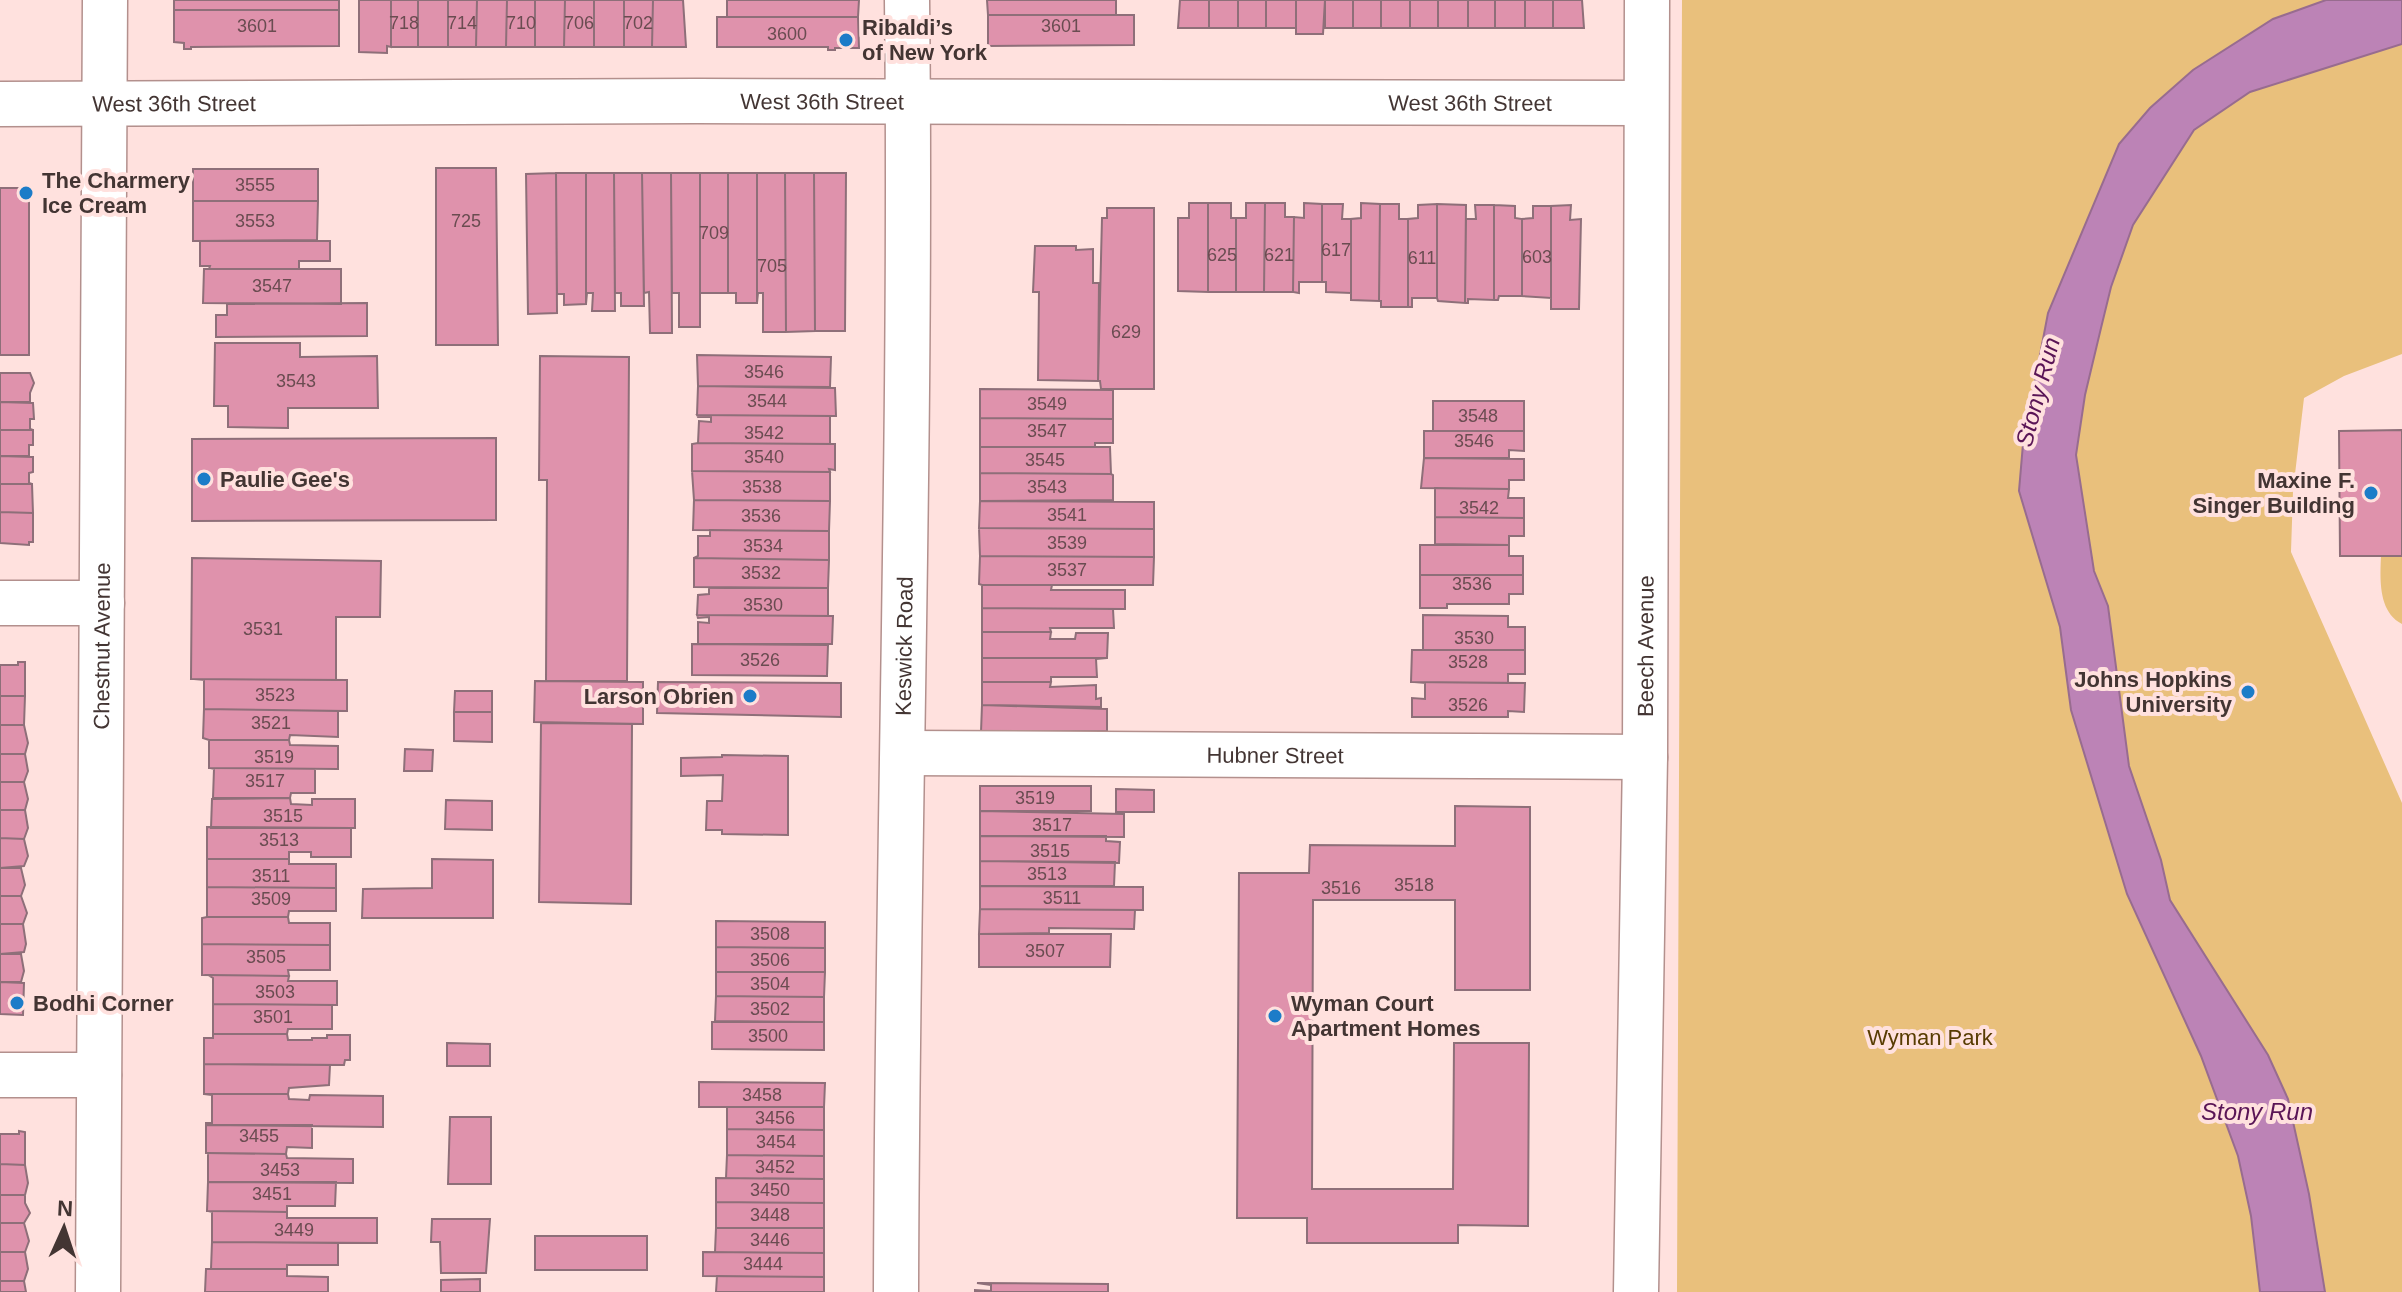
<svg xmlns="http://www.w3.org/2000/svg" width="2402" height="1292" font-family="Arial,sans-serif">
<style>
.green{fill:#e9c07c}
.water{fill:#bc83b6;stroke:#986c8f;stroke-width:2}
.building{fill:#df92ac;stroke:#8e6f79;stroke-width:2}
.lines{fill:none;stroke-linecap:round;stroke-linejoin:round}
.minor-casing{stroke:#b3908d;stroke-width:47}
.minor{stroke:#fff;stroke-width:44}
.poi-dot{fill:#1c7cc8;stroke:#ffe1de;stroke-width:3}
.labels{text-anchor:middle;stroke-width:8;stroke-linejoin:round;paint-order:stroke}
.number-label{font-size:18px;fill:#6a4c51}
.poi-label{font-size:22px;font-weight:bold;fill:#433533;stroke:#ffe1de;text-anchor:start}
.street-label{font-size:22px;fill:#433533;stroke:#ffe1de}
.park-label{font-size:22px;fill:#583c02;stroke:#ffe1de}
.water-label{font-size:24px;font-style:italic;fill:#5a1556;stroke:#ffe1de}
</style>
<rect width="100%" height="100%" fill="#ffe1de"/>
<!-- green -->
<path class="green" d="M1682,0H2401L2154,145L2065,368L2102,741L2300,1292H1677Z
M2402,44V354L2344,376L2304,398L2293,491L2291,552L2402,803V1292H2325L2309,1194L2288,1099L2223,985L2170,900L2161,860L2129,766L2108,606L2094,571L2076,455L2085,395L2101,328L2111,287L2133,225L2194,130L2250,92Z
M2381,556H2402V624C2378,612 2380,579 2381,556Z"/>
<!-- water -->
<path class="water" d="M2326,0H2402V44L2250,92L2194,130L2133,225L2111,287L2101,328L2085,395L2076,455L2094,571L2108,606L2129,766L2161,860L2170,900L2268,1055L2288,1099L2309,1194L2325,1292H2260L2251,1216L2238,1156L2201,1056L2127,894L2071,710L2060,627L2019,491L2023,444L2048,313L2119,144L2150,108L2193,70L2273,19Z"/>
<!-- building -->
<path class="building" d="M174,0H339V10H174Z
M359,0H391V47L387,46V53L359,52Z
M391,0H418V47H391Z
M418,0H448V47H418Z
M448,0H477L476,47H448Z
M477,0H507L506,47H476Z
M507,0H535V47H506Z
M535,0H565L564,47H535Z
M565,0H594V47H564Z
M594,0H624V47H594Z
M624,0H653L652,47H624Z
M653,0H683L686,47H652Z
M727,0H859L858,17H727Z
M987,0H1116V15H988Z
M1180,0H1209V28H1178Z
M1209,0H1238V28H1209Z
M1238,0H1266V28H1238Z
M1266,0H1296V28H1266Z
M1296,0H1325L1323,34H1296Z
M1325,0H1353V28H1325Z
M1353,0H1381V28H1353Z
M1381,0H1410V28H1381Z
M1410,0H1438V28H1410Z
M1438,0H1468V28H1438Z
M1468,0H1495V28H1468Z
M1495,0H1525V28H1495Z
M1525,0H1553V28H1525Z
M1553,0H1582L1584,28H1553Z
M174,10H339V46L191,47V49H184V43L174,42Z
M988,15H1134V45L988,46Z
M717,17H858L859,48H835V50H828V47H717Z
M436,168H496L498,345H436Z
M193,169H318V201H193Z
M556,173L557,313L528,314L526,174Z
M556,173H586V304L564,305V294H557Z
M586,173H614L615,311H592L593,293H587L586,304Z
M614,173H642L644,306H621V293H615Z
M642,173H671L672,333H650L649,292L644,293Z
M671,173H700V327H679V293H672Z
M700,173H728V293H700Z
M728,173H757V303H736V293H728Z
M757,173H785L786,332H763V293H758L757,303Z
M785,173H814L815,331L786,332Z
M814,173H846L845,331H815Z
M0,188H32V196L29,195V355H0Z
M193,201H318L317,240L193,241Z
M1189,203H1208V292L1178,291V218H1189Z
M1208,203H1231V218H1236V292H1208Z
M1246,203H1265L1264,292H1236V218H1246Z
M1265,203H1285V217H1294L1293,292H1264Z
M1304,203L1322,204V282H1299V293L1293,292L1294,217L1304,218Z
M1361,203L1380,204L1379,301L1351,300V219L1361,218Z
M1322,204H1343L1342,219H1351V293L1326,292V282H1322Z
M1380,204H1399V219H1408V307H1381V301H1379Z
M1437,204V298H1412V307H1408V219L1418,218V205Z
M1437,204L1466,205L1465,303L1438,301L1437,298Z
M1475,205H1494V300L1468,299V303H1465L1466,219H1476Z
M1494,205L1515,206V218L1522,219V296H1499L1498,300H1494Z
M1571,205L1570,220L1581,219L1579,309H1551V206Z
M1533,206H1551V298L1522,296V219L1533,218Z
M1107,208H1154V389H1101L1100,381H1098L1102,218H1107Z
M193,241H330V261H299V269H209L210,266H200V241Z
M1035,246H1076V250L1093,249V283H1099L1098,381L1038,380L1039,292H1033Z
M204,269H341V304L203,303Z
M367,303V336L216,337V315H227V304Z
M215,343H300V357L377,356L378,408H288V428L228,427V406H214Z
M697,355L831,357L830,387L698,386Z
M540,356L629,357L627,681H546L547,480H539Z
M0,373H30L34,383L30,393V402H0Z
M698,386L835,388L836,416L697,415Z
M980,389L1113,390V419L980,418Z
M1433,401H1524V431H1433Z
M0,402L33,403L34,419H30V429L33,430H0Z
M697,415L830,416V444L698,443L699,421L711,422V417H698Z
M980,418L1113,419V443H1095V447H980Z
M0,430H33V445H29V456H0Z
M2402,430V556H2340L2339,431Z
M1424,431H1524V451L1509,450V458H1424Z
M496,438V520L192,521V439Z
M698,443L835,444V470L829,469L830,472L692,471V444Z
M980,447H1110L1111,474L980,473Z
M0,456L33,457V472L29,473V483L32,484H0Z
M1424,458L1524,459V480H1509V489L1421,488Z
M692,471L830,472V501L694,500Z
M980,473L1111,474L1113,475V500L980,501Z
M0,484H32L33,513L0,512Z
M1435,488L1509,489L1508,498H1524V518L1435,517Z
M694,500L830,501L829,531L693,530Z
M980,501L1154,502V529L979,528Z
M0,512L33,513V542H29V545L0,543Z
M1435,517L1524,518V536H1509V545L1435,544Z
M979,528L1154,529V557L980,556Z
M710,530L829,531V560L694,558L698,556V536H710Z
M1420,545H1509V556H1523V575H1420Z
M980,556L1154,557L1153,585H982L979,584Z
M192,558L381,561L380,617H336V680L191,679Z
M694,558L829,560L828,588L694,587Z
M1420,575H1523V594H1509V604H1447V608H1420Z
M982,585H1052L1051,590H1125V609L982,608Z
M709,588H828V616L697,615L698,595L709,594Z
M982,608L1113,609L1114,628H1050L1051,632H982Z
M697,615L833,616L832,644H698V622L709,623V617L698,618Z
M1423,615L1508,616V627H1525V650H1423Z
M982,632H1051L1050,639H1075L1076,633H1108L1107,658H982Z
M692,644L828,645L827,676L692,675Z
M1412,650H1525V674H1508V683L1411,682Z
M982,658H1107L1096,659L1097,677H1051V682H982Z
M18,662H25V696H0V665H18Z
M191,679L347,680V711L204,709V680Z
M535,681L643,682V724L534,722Z
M658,682L841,683V717L657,713Z
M982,682H1051L1050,687L1096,685V699L1101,698V707L982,705Z
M1411,682L1525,683L1524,712L1508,711V717H1412V698L1425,699V683Z
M455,691H492V712H454Z
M0,696H25L24,725H0Z
M982,705L1107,709V731L981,732Z
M204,709L338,711V737L290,735L289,740H209L203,738Z
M454,712H492V742L454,741Z
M541,723L632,724L631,904L539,902Z
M0,725H24L28,743L25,754H0Z
M209,740H289L290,745L338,746V769L209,768Z
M405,749L433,750L432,771H404Z
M0,754H25L28,771L24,782H0Z
M722,755L788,756V835L722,834V830H706L707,801H722L723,775L681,776V758L722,757Z
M209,768L338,769H315V793H291L290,798H213L214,769Z
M0,782H24L28,799L25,810H0Z
M980,786H1091V811H980Z
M1116,789L1154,790V812H1116Z
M290,798L291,804L312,805V799H355V828H211L212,799Z
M446,800L492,801V830L445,829Z
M1455,806L1530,807V990H1455V900H1313L1312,1189H1453L1454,1043H1529L1528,1226L1458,1225V1243H1307V1218H1237L1239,873H1309L1310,845L1455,846Z
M0,810H25L28,828L24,839L0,838Z
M980,811L1124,814V837L980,836Z
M207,827L351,828V857H311V852H289V859H207Z
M980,836H1106V841L1120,842L1119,863L980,861Z
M0,838L24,839L28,856L24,866L0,868Z
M207,859H289V864H336V888L207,887Z
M432,859L493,860V918H362L363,889L432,888Z
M980,861L1115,862L1114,886H980Z
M0,868H21L25,885L21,896H0Z
M980,886L1143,887V910L980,909Z
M207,887L336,888V911H289L288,917H207Z
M0,896H21L27,913L23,924H0Z
M980,909L1135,910L1134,929L1049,928V933L979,934Z
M207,917H288L289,923H330V945L202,944V918Z
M716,921L825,922V948L716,947Z
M0,924H23L26,944L24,952L0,954Z
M979,934H1111L1110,967H979Z
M202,944L330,945V970H288L289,976L202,975Z
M716,947L825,948V972H716Z
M0,954H21L24,971L21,982H0Z
M716,972H825L824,997L716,996Z
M208,975L289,976L288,981H337V1005L213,1004V978Z
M0,982L24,983L23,1015L0,1014Z
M716,996L824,997V1022L715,1021Z
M213,1004L332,1005V1029H288L287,1034H213Z
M712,1022H824V1050L712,1049Z
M213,1034H287L288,1040H312V1038H327V1035H350V1060H345L344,1065L204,1064V1038H213Z
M447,1043L490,1044V1066H447Z
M204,1064L330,1065L329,1085L289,1088L288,1094H204Z
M699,1082L825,1083L824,1107H699Z
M204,1094H288L289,1099L309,1100L310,1095L383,1096V1127L206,1125V1123H212V1095Z
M727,1107H824V1130L727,1129Z
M450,1117H491V1184H448Z
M206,1125H312V1148L287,1147L286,1154L206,1153Z
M727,1129L824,1130V1156L727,1155Z
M19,1131L25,1132V1165L0,1164V1134H19Z
M208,1153L286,1154L287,1158L353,1159V1183L208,1182Z
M727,1155L824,1156V1179L726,1178Z
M0,1164L25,1165L28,1183L25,1195H0Z
M716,1178L824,1179V1203L716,1202Z
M208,1182H336L335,1206H287V1212L207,1211Z
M0,1195H25V1203L30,1213L24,1223H0Z
M716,1202L824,1203V1228H716Z
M207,1211L287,1212V1218H377V1243L212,1242V1212Z
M432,1219H490L486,1273H441L440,1242H431Z
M0,1223H24L29,1241L25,1252H0Z
M716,1228H824V1253L715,1252Z
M535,1236H647V1270H535Z
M212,1242L338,1243V1265H287V1269H211Z
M0,1252H25L28,1269L24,1281H0Z
M703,1252L824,1253V1277L703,1276Z
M206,1269H287V1276L328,1277V1292H205Z
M717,1276L824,1277V1292H716Z
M480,1279V1292H441V1280Z
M0,1281H24L26,1292H0Z
M977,1283L1108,1284V1292H975V1290L991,1291V1285Z"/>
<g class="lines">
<defs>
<g id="minor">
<path id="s1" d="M0,104L697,101L1645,103"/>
<path d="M0,603H102"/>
<path id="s2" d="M903,753L1645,757"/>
<path d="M0,1075H99"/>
<path id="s3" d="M98,1292L105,0"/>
<path id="s4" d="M896,1292C897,861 912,431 907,0"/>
<path id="s5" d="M1636,1292L1645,757L1647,0"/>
</g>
</defs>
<!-- minor casing -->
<use href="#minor" class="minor-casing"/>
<!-- minor -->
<use href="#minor" class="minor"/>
</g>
<!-- markers -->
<g class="poi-dot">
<circle cx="846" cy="40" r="8"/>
<circle cx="26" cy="193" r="8"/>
<circle cx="204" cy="479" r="8"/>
<circle cx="2371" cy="493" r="8"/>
<circle cx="2248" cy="692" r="8"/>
<circle cx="750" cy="696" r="8"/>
<circle cx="17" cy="1003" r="8"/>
<circle cx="1275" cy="1016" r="8"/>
</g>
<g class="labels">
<!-- number labels -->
<g class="number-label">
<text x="404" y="29">718</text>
<text x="462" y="29">714</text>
<text x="521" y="29">710</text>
<text x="579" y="29">706</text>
<text x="638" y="29">702</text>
<text x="257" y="32">3601</text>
<text x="1061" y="32">3601</text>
<text x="787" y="40">3600</text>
<text x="255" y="191">3555</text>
<text x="255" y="227">3553</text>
<text x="466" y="227">725</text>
<text x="714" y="239">709</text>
<text x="1336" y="256">617</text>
<text x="1222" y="261">625</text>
<text x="1279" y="261">621</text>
<text x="1537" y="263">603</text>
<text x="1422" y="264">611</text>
<text x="772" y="272">705</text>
<text x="272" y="292">3547</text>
<text x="1126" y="338">629</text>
<text x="764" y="378">3546</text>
<text x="296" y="387">3543</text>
<text x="767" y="407">3544</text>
<text x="1047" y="410">3549</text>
<text x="1478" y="422">3548</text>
<text x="1047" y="437">3547</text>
<text x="764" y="439">3542</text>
<text x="1474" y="447">3546</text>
<text x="764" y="463">3540</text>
<text x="1045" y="466">3545</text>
<text x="762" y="493">3538</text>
<text x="1047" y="493">3543</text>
<text x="1479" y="514">3542</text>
<text x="1067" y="521">3541</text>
<text x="761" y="522">3536</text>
<text x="1067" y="549">3539</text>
<text x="763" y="552">3534</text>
<text x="1067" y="576">3537</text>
<text x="761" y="579">3532</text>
<text x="1472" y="590">3536</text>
<text x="763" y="611">3530</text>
<text x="263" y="635">3531</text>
<text x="1474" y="644">3530</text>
<text x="760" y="666">3526</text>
<text x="1468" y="668">3528</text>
<text x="275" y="701">3523</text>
<text x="1468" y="711">3526</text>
<text x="271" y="729">3521</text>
<text x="274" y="763">3519</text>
<text x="265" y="787">3517</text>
<text x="1035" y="804">3519</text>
<text x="283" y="822">3515</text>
<text x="1052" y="831">3517</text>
<text x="279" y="846">3513</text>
<text x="1050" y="857">3515</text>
<text x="1047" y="880">3513</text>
<text x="271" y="882">3511</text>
<text x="1414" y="891">3518</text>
<text x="1341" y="894">3516</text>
<text x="1062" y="904">3511</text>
<text x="271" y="905">3509</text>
<text x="770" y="940">3508</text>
<text x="1045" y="957">3507</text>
<text x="266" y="963">3505</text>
<text x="770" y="966">3506</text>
<text x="770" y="990">3504</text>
<text x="275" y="998">3503</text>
<text x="770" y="1015">3502</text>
<text x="273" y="1023">3501</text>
<text x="768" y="1042">3500</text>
<text x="762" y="1101">3458</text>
<text x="775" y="1124">3456</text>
<text x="259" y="1142">3455</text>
<text x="776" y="1148">3454</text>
<text x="775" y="1173">3452</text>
<text x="280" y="1176">3453</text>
<text x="770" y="1196">3450</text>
<text x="272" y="1200">3451</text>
<text x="770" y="1221">3448</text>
<text x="294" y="1236">3449</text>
<text x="770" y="1246">3446</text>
<text x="763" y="1270">3444</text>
</g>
<!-- poi labels -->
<g class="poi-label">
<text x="862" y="35">Ribaldi’s<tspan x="862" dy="25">of New York</tspan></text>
<text x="42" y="188">The Charmery<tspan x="42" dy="25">Ice Cream</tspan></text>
<text x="220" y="487">Paulie Gee's</text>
<text x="2355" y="488" text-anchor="end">Maxine F.<tspan x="2355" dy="25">Singer Building</tspan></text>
<text x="2232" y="687" text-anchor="end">Johns Hopkins<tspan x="2232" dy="25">University</tspan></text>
<text x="734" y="704" text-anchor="end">Larson Obrien</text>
<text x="33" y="1011">Bodhi Corner</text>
<text x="1291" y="1011">Wyman Court<tspan x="1291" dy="25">Apartment Homes</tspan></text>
</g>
<!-- street labels -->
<g class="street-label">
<text dy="8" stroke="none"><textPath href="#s1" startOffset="822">West 36th Street</textPath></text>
<text dy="8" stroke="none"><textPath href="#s1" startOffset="1470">West 36th Street</textPath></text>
<text dy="8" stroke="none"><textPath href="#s1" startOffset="174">West 36th Street</textPath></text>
<text dy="8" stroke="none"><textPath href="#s3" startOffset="646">Chestnut Avenue</textPath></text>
<text dy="8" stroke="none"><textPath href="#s4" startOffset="646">Keswick Road</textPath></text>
<text dy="8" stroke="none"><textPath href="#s5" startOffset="646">Beech Avenue</textPath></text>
<text dy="8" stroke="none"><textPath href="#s2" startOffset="372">Hubner Street</textPath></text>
</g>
<!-- park labels -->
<g class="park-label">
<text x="1930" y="1045">Wyman Park</text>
</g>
<!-- water labels -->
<g class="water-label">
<text transform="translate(2038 392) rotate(-75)" y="8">Stony Run</text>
<text x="2257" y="1120">Stony Run</text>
</g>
</g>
<!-- north arrow -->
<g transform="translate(64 1228) rotate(3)" stroke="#ffe1de" stroke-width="6" paint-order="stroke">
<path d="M0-6L14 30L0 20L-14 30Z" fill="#433533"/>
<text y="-12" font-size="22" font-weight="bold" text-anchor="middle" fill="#433533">N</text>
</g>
</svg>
